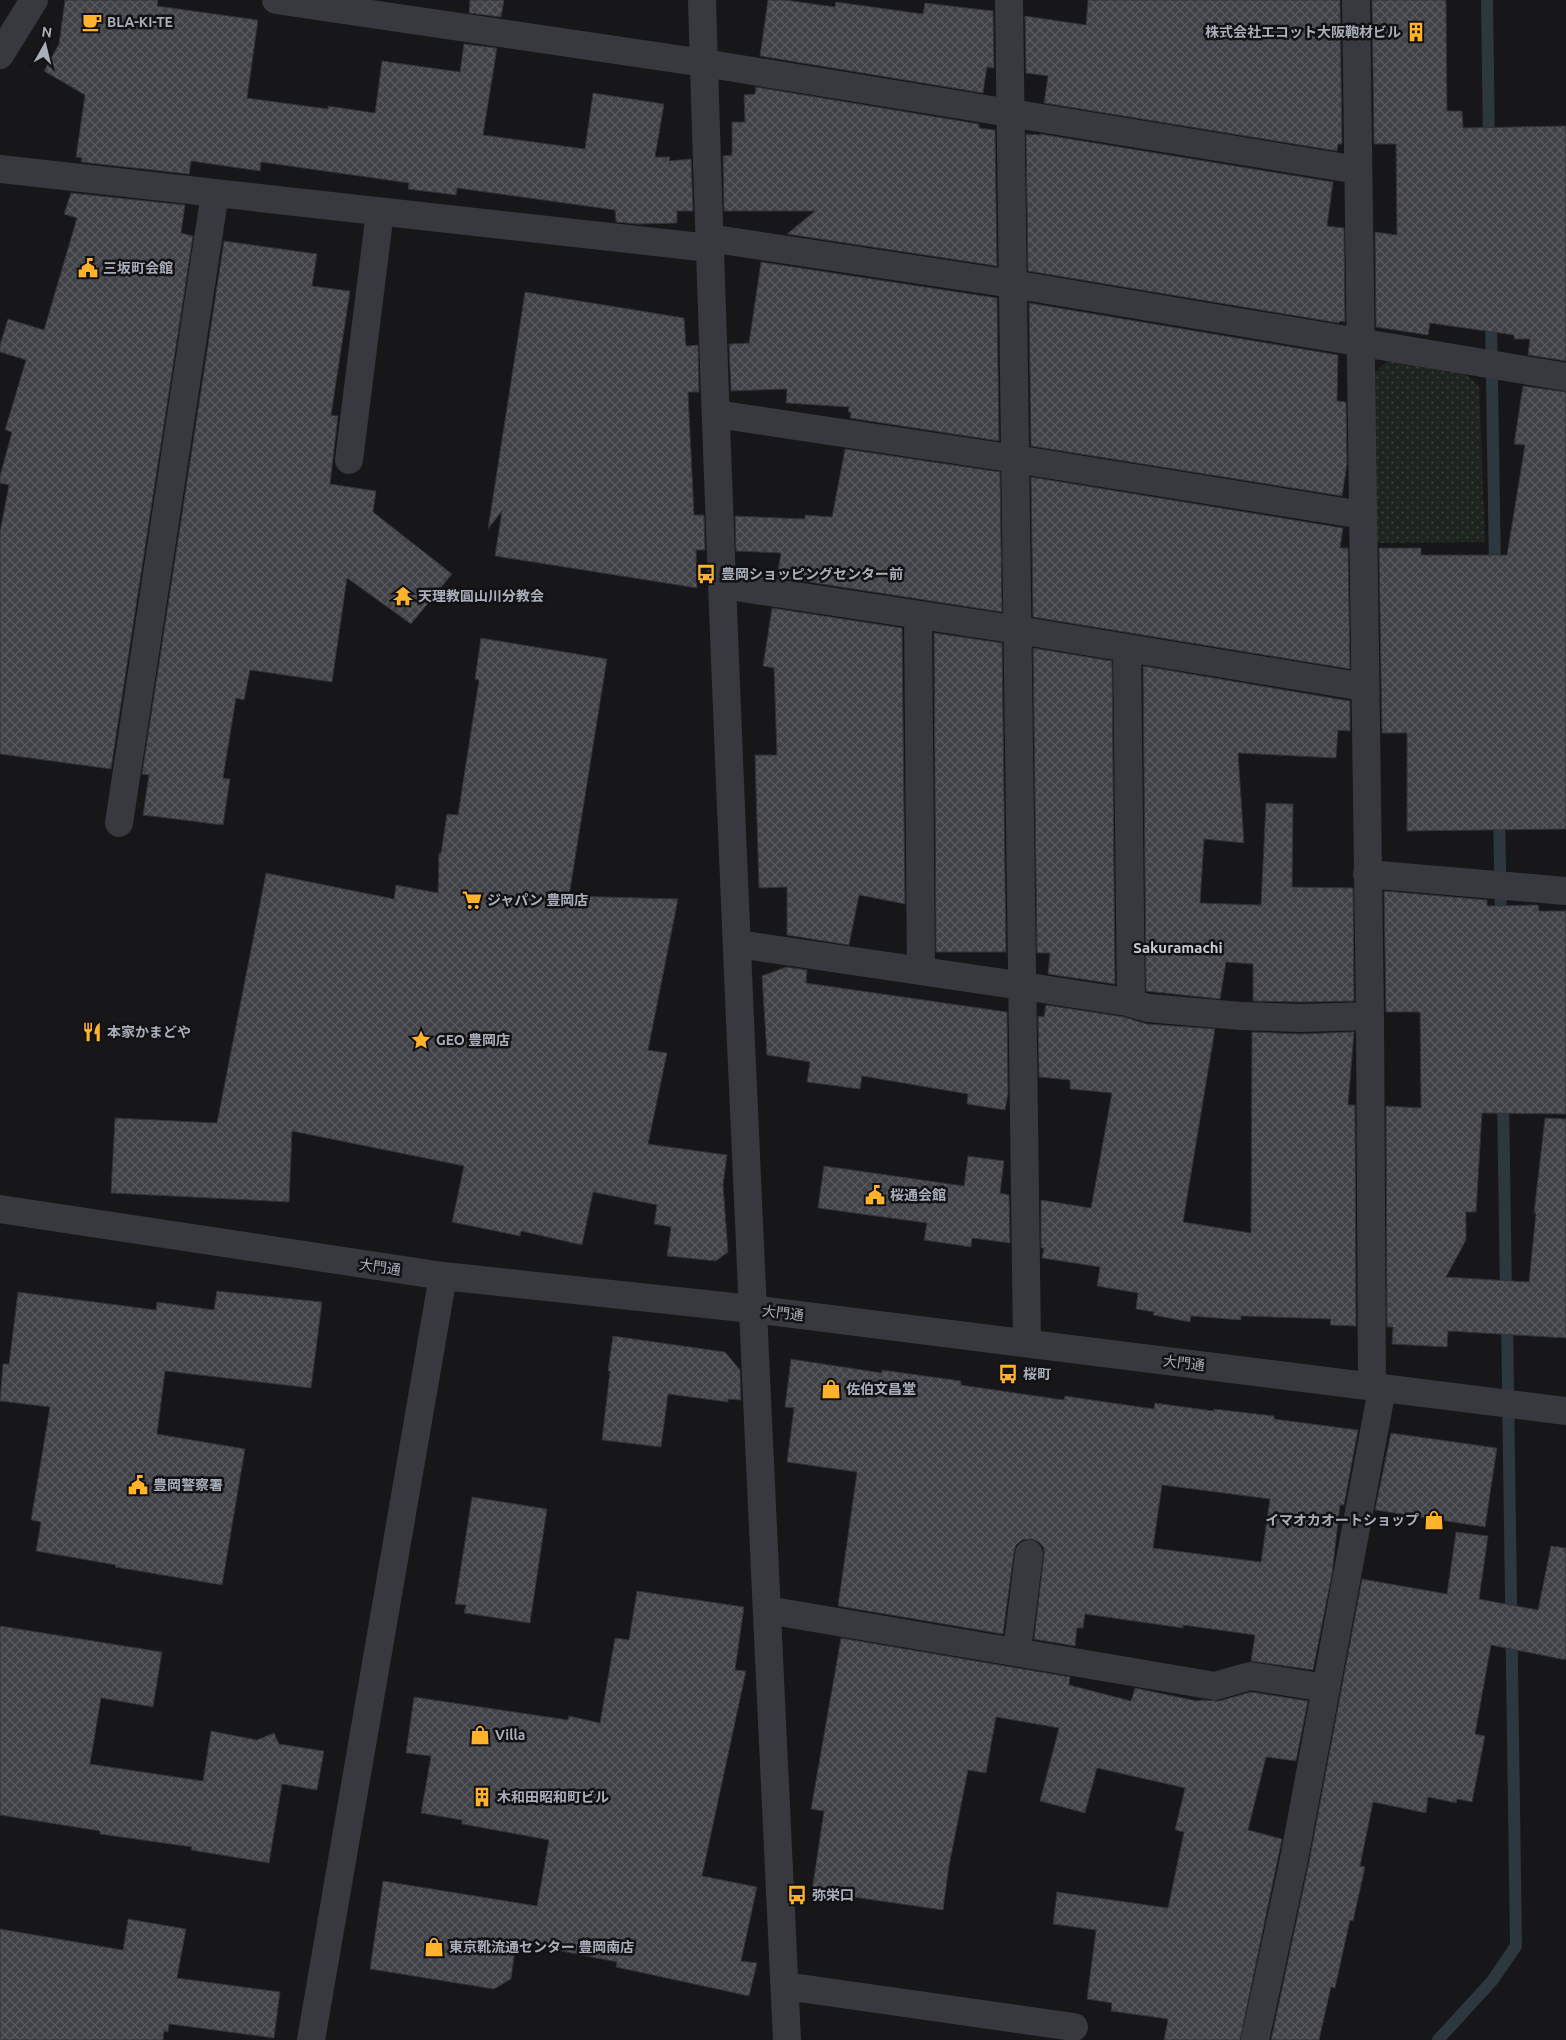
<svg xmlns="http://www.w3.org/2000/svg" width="1566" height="2040" font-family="Ubuntu,'Noto Sans JP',sans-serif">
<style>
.grass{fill:url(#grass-dots)}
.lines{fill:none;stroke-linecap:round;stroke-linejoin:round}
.stream{stroke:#2c373f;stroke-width:12}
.building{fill:url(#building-cross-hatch);stroke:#313136;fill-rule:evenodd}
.minor{stroke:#38393f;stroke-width:28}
.tertiary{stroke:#38393f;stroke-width:28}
.labels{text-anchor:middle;stroke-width:5;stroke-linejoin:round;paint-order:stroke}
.poi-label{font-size:14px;font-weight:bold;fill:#a8aeba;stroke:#121215;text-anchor:start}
.street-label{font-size:14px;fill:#a8aeba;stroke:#121215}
.neighbourhood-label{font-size:15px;font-weight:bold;fill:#cacdd6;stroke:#121215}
</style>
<defs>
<pattern id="grass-dots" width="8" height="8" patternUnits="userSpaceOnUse" patternTransform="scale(1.25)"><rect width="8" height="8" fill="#1d251e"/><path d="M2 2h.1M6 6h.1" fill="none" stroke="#3b423d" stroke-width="1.8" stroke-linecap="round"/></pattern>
<pattern id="building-cross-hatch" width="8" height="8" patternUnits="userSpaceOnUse" patternTransform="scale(1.25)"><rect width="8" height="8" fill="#414247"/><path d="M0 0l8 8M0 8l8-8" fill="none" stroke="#5a5b5f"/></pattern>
</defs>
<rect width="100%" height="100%" fill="#17171a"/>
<!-- grass -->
<path class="grass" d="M1387,361L1464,373L1479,386L1485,542L1375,543L1371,376Z"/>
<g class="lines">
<!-- stream -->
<path class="stream" d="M1487,0L1489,145
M1491,315L1495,572
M1499,812L1501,922
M1503,1097L1506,1297
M1438,2040L1492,1981L1516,1946L1507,1317"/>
</g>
<!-- building -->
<path class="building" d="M65,0H158L157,6L258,20L247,98L328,109V106L375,113L382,61L460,72L464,44L497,48L483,135L585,149L593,93L664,104L655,157H670L669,161L691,159L693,211H677V223L638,224L616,222L615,210L457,188L456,195L408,189L409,183L261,162L260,171L191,161L189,174L81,162L82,158L76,157L85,95L44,71L59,44Z
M470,0H504L501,17L469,13Z
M768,0H785L835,7L836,2L923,14L925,3L993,11L994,68L987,67L983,93L760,56Z
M1088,0H1340L1342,144H1338L1337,151L1044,103L1048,76L1026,73L1025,16L1086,25Z
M1372,0H1446L1447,111H1462L1463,128L1566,126V361L1528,355L1530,339H1514V335L1430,323L1428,335L1376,327L1375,232L1397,235L1396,144H1374Z
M756,87L979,124V128L995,130L997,266L787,234L815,211H724L723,156L732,155V122H745L744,95L755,94Z
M1026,134L1040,135V134L1333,182L1327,226L1344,228L1345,322L1339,321V323L1028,271Z
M71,193L185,205L181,233L193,236L111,769L0,754V532L9,485L0,483V476L12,432L5,430L26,360L0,352V345L8,319L44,330L77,218L64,214Z
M224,241L317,254L312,286L350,291L331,415L338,416L330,484L376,491L373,512L452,574L411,624L347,578L332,682L250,670L244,700L236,698L223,778L230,779L223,825L143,815L149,775L142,774Z
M761,262L997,298L999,441L850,418L851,412H848L849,407L786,403L787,389L731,391L729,344L749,343Z
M525,292L684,318L686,346L698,345L699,392H688L694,515H704L705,550H696L697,588L495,556L502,511L488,529Z
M1029,303L1338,355L1337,401L1346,402L1347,464L1342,496L1031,446Z
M1523,386L1566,392V829L1407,831V733H1382L1379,548H1421V555H1507L1525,445L1514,444Z
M845,449L1000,472L1002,612L777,577L781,553L736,551L735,516L805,519V515L832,517Z
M1031,477L1343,528L1340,548H1348L1350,669L1033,617Z
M772,608L902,628L905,904L859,895L849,945L787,935V887L759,888L755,755H777L774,668L763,666Z
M934,633L1002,643L1006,952H936Z
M481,638L607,659L569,896L678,899L648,1050L667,1053L648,1144L727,1155L723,1185L728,1252L716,1261L667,1256L671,1227L654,1224L657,1205L593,1192L582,1245L521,1231L520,1236L452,1222L464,1166L292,1131L289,1202L111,1193L115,1118L217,1123L266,873L394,899L396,885L438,893L439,853H441L447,814L458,815L479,680L475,679Z
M1033,648L1112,661L1115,984L1048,974L1050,953H1037Z
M1143,666L1350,701V731L1338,730L1336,758L1238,753L1244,843L1204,839L1200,903L1261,905L1266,803L1293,804L1292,887L1353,888L1354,1001L1301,1002L1253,1001V964L1226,962L1220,999L1146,991Z
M1384,891L1487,900V906L1538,905L1539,911H1566V1114L1482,1113L1476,1212H1466V1240L1446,1277L1529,1282L1536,1213H1534L1545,1118L1566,1119V1338L1448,1331L1447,1347L1392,1344L1393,1327H1387L1386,1106L1421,1108L1420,1012H1386Z
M786,967L807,970L806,983L1007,1012L1008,1093L1005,1110L967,1104L968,1094L862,1076L860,1089L807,1082L810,1062L767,1055L762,976Z
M1046,1005L1124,1017L1147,1024L1215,1029L1183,1222L1251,1233L1252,1032L1301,1034L1354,1032L1348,1105H1355L1356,1326L1330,1325L1331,1319L1241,1316V1320L1191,1316L1190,1322L1153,1315L1154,1312L1136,1309L1138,1293L1097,1286L1100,1267L1042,1258L1044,1248H1041V1200L1091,1208L1112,1093L1070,1089V1080L1039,1077L1038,1016L1044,1017Z
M968,1156L1004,1161L1000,1193L1009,1195L1010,1243L972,1238L971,1247L924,1240L927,1223L818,1208L824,1166L964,1186Z
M217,1291L322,1302L311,1388L165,1371L157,1434L245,1449L222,1585L115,1567L116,1565L36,1551L41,1522L31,1520L50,1407L0,1401L3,1364H9L18,1292L156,1310L157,1302L214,1310Z
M613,1336L725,1352L740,1370L741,1400L728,1399V1402L668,1394L661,1447L602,1440L610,1371H608Z
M791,1359L882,1373V1370L961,1381V1385L1064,1400L1065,1396L1154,1409L1155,1403L1214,1411V1409L1274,1416V1419L1358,1430L1344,1505H1340L1332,1574L1313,1670L1251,1661L1255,1635L1183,1625V1628L1085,1614L1083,1628H1077L1075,1646L1034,1639L1044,1555V1548L1039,1542L1031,1539L1022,1540L1016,1545L1014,1552L1003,1634L838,1606L857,1472L787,1462L794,1408L785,1407ZM1162,1485L1270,1499L1261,1562L1153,1548Z
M1391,1433L1497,1448L1485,1527L1375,1510Z
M472,1497L547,1509L530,1623L464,1613L466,1605L455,1604Z
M1456,1532L1488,1536L1479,1599L1538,1610L1551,1546L1566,1548V1660L1491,1645L1475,1734L1485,1736L1472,1802L1457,1799L1456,1803L1428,1797L1426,1813L1373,1802L1360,1866L1365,1867L1353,1921L1350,1920L1335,1988L1331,1987L1319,2040H1271L1309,1862L1362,1579L1447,1594Z
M637,1591L744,1607L735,1670L746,1671L702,1876L757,1887L741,1961L757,1963L749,1996L616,1967L617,1962L516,1942L511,1979L494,1989L370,1969L383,1881L537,1906L549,1840L462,1824V1820L421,1813L431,1756L406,1753L414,1697L568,1720L569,1716L600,1723L615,1638L629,1640Z
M0,1626L162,1652L153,1707L101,1698L90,1764L203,1781L211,1731L257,1740L274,1733L279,1744L324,1751L317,1790L282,1784L269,1863L191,1850L192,1847L100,1834V1831L0,1815Z
M841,1638L1070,1677L1069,1685L1131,1701L1135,1688L1197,1701L1202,1700L1219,1701L1251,1692L1308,1701L1296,1761L1266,1757L1248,1830L1282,1839L1240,2040H1164L1168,2019L1111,2011L1112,2003L1087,1999L1096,1930L1053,1924L1057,1892L1168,1908L1184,1832L1175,1830L1185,1788L1097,1768L1085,1813L1040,1801L1059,1728L996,1717L986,1773L968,1770L949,1866L943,1910L812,1891L824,1811L811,1809Z
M128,1919L186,1929L177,1978L280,1992L274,2038L169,2024L168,2032L164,2031L163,2040H0V1929L123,1950Z"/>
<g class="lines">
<!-- minor -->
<path class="minor" d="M276,0L704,63L1358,170
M702,0C722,680 755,1360 787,2040
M1009,0L1027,1343
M1356,0L1370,1016L1372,1387
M0,55L34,0
M0,169L709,248
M709,238L1012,284L1566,377
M716,414L1016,459L1362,515
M349,460L380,212
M723,585L1018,630L1364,687
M918,615L921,971
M1127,648L1131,1003
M119,823L215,193
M1367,874L1566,891
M738,944L1023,986L1127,1002L1148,1008L1241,1016L1301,1018L1370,1016
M767,1610L1215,1686L1250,1676L1326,1688
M1017,1651L1029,1554
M785,1986L1074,2027
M1255,2040L1294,1859L1382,1389"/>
<!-- tertiary -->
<path class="tertiary" d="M0,1209L443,1276L752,1309L1566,1411
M311,2040L443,1276"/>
</g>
<!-- icons -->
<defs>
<symbol id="cafe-bare" viewBox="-9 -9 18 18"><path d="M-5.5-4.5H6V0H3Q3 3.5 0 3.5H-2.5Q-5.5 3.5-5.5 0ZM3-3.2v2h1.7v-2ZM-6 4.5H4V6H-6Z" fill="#ffb22a" stroke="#121215" stroke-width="2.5" paint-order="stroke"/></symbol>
<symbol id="building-bare" viewBox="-9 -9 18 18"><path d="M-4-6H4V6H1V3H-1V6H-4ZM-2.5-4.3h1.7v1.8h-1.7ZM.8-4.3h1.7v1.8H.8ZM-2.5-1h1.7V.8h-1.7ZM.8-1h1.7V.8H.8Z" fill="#ffb22a" stroke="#121215" stroke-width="2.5" paint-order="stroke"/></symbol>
<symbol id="civic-bare" viewBox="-9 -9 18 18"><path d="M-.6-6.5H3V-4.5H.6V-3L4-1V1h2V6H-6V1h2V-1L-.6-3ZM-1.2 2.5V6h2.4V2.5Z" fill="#ffb22a" stroke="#121215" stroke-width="2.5" paint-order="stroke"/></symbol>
<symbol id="bus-bare" viewBox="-9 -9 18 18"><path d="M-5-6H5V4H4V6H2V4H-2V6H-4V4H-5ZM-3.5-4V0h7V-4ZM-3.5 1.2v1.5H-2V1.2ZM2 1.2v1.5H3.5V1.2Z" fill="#ffb22a" stroke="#121215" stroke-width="2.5" paint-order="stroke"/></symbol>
<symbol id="temple-bare" viewBox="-9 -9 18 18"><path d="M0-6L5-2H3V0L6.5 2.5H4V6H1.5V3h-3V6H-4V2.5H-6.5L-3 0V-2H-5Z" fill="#ffb22a" stroke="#121215" stroke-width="2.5" paint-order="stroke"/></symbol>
<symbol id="supermarket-bare" viewBox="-9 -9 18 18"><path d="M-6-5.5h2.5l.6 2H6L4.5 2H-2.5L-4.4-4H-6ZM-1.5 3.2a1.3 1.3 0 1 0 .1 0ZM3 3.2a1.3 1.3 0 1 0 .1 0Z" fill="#ffb22a" stroke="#121215" stroke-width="2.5" paint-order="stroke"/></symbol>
<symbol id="restaurant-bare" viewBox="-9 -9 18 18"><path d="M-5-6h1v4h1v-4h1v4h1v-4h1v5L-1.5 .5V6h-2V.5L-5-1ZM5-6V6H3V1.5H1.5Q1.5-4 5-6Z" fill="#ffb22a" stroke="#121215" stroke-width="2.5" paint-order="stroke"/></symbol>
<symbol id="sight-bare" viewBox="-9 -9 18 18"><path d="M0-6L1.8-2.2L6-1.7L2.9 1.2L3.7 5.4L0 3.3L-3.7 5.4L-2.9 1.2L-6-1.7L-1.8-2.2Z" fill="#ffb22a" stroke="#121215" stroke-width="2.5" paint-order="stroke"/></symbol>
<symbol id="shop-bare" viewBox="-9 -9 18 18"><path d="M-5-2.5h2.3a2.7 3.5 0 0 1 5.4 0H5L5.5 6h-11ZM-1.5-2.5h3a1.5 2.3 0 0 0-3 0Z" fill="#ffb22a" stroke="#121215" stroke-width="2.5" paint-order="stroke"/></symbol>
</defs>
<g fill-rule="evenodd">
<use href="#cafe-bare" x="78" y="8" width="28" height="28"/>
<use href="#building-bare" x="1402" y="18" width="28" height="28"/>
<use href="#civic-bare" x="74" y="254" width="28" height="28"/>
<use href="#bus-bare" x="692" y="560" width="28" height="28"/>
<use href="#temple-bare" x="389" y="582" width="28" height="28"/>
<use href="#supermarket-bare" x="458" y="886" width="28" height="28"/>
<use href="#restaurant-bare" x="78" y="1018" width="28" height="28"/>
<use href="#sight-bare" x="407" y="1026" width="28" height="28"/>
<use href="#civic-bare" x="861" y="1181" width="28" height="28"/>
<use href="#bus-bare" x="994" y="1360" width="28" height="28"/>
<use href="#shop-bare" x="817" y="1375" width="28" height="28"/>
<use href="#civic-bare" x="124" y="1471" width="28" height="28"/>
<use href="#shop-bare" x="1420" y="1506" width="28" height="28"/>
<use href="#shop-bare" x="466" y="1721" width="28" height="28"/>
<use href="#building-bare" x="468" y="1783" width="28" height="28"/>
<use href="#bus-bare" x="783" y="1881" width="28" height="28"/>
<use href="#shop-bare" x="420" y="1933" width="28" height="28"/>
</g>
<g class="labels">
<!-- poi labels -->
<g class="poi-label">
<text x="107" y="27">BLA-KI-TE</text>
<text x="1401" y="37" text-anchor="end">株式会社エコット大阪鞄材ビル</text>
<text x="103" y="273">三坂町会館</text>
<text x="721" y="579">豊岡ショッピングセンター前</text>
<text x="418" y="601">天理教圓山川分教会</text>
<text x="487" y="905">ジャパン 豊岡店</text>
<text x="107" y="1037">本家かまどや</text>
<text x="436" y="1045">GEO 豊岡店</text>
<text x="890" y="1200">桜通会館</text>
<text x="1023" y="1379">桜町</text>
<text x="846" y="1394">佐伯文昌堂</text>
<text x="153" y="1490">豊岡警察署</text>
<text x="1419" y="1525" text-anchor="end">イマオカオートショップ</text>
<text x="495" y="1740">Villa</text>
<text x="497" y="1802">木和田昭和町ビル</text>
<text x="812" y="1900">弥栄口</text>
<text x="449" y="1952">東京靴流通センター 豊岡南店</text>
</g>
<!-- street labels -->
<g class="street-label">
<text transform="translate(380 1267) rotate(8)" y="5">大門通</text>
<text transform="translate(783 1313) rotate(7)" y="5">大門通</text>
<text transform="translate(1184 1363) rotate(7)" y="5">大門通</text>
</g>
<!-- neighbourhood labels -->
<g class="neighbourhood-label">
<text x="1178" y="953">Sakuramachi</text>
</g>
</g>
<!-- north arrow -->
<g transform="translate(45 45) rotate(8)" stroke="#121215" stroke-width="4" paint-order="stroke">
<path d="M0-4L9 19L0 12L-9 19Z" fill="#a8aeba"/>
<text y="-8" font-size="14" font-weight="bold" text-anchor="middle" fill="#a8aeba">N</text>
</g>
</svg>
